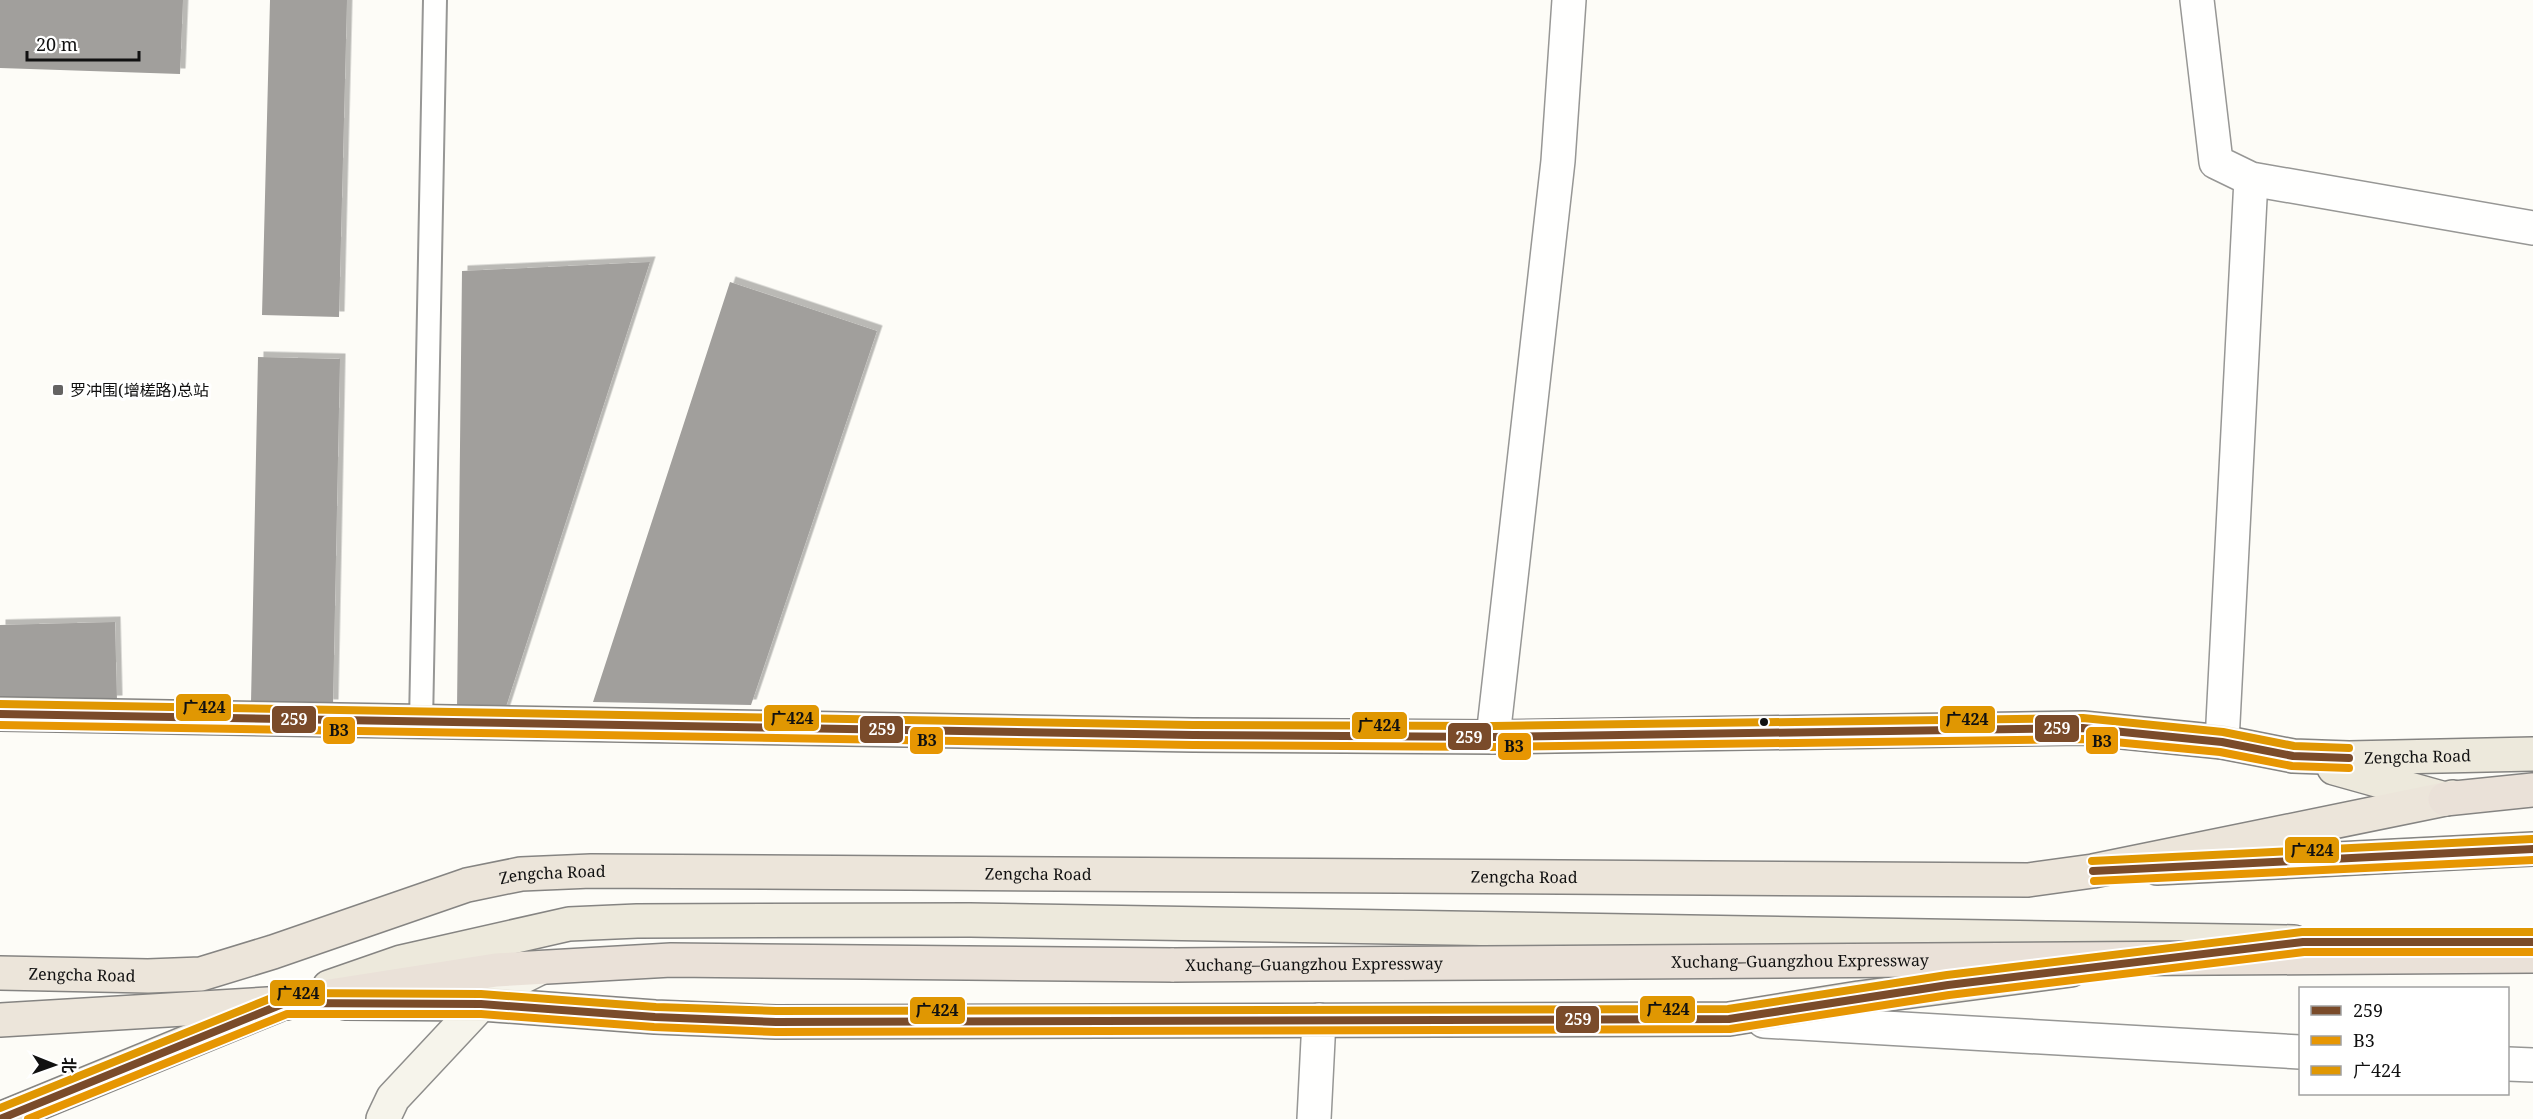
<svg xmlns="http://www.w3.org/2000/svg" width="2533" height="1119" font-family="'Noto Serif','Noto Sans SC',serif">
<style>
.building{fill:#a19f9c;filter:url(#shadow)}
.lines{fill:none;stroke-linecap:round;stroke-linejoin:round}
.service-casing{stroke:#979795;stroke-width:26}
.minor-casing{stroke:#979795;stroke-width:36}
.secondary-casing{stroke:#8e8d8b;stroke-width:36}
.primary-casing{stroke:#858482;stroke-width:36}
.trunk-casing{stroke:#858482;stroke-width:36}
.motorway-casing{stroke:#858482;stroke-width:36}
.service{stroke:#fffffe;stroke-width:22}
.minor{stroke:#fffffe;stroke-width:33}
.secondary{stroke:#f6f4eb;stroke-width:33}
.primary{stroke:#ede9dc;stroke-width:33}
.trunk{stroke:#ece5da;stroke-width:33}
.motorway{stroke:#eae1d8;stroke-width:33}
.motorway-bridge-casing{stroke:#858482;stroke-width:36;stroke-linecap:butt}
.motorway-bridge{stroke:#eae1d8;stroke-width:33}
.bus-1-casing{stroke:#fff;stroke-width:12}
.bus-2-casing{stroke:#fff;stroke-width:12}
.bus-3-casing{stroke:#fff;stroke-width:12}
.bus-1{stroke:#7a4b2a;stroke-width:8}
.bus-2{stroke:#e79602;stroke-width:8}
.bus-3{stroke:#e09702;stroke-width:8}
.poi-dot{fill:#646362;stroke:#fff;stroke-width:2}
.bus-dot{fill:#111;stroke:#fff;stroke-width:2}
.labels{text-anchor:middle;stroke-width:6;stroke-linejoin:round;paint-order:stroke}
.poi-label{font-size:16px;fill:#111;stroke:#fff;text-anchor:start}
.street-label{font-size:16px;fill:#111;stroke:#fff}
.line-badge{stroke:#fff;stroke-width:2}
.badge-label{font-size:16px;text-anchor:middle;font-weight:bold;fill:#fff}
.pale-badge-label{font-size:16px;text-anchor:middle;font-weight:bold;fill:#111}
</style>
<defs>
<filter id="shadow"><feDropShadow dx="5.5" dy="-5.5" stdDeviation="0" flood-color="#0004"/></filter>
</defs>
<rect width="100%" height="100%" fill="#fdfcf7"/>
<!-- building -->
<path class="building" d="M0,0H183L180,74L0,68Z
M270,0H347L339,317L262,315Z
M650,262L503,716L457,709L462,271Z
M730,282L877,331L751,705L593,702Z
M258,357L340,359L333,705L251,703Z
M115,622L117,701L0,704V625Z"/>
<g class="lines">
<defs>
<path id="service" d="M421,723L435,0"/>
<path id="minor" d="M2197,0L2216,162L2251,179L2533,228
M1493,737L1558,161L1569,0
M2222,742L2251,179
M1764,1021L2300,1052
M2508,1064L2533,1065
M1314,1119L1319,1020"/>
<path id="secondary" d="M383,1119L393,1098L481,1004L508,984L540,968"/>
<g id="primary">
<path id="s1" d="M0,714L1193,735L1493,737L2083,728L2222,742L2293,756L2349,758L2533,754"/>
<path d="M2334,768L2445,799L2452,797"/>
<path d="M2157,868L2533,849"/>
<path d="M329,987L401,962L569,924L637,921L970,920L2294,942"/>
<path d="M345,1003L481,1004L655,1017L776,1022L1729,1019L1859,998L2071,970"/>
<path d="M0,1119L278,1005"/>
</g>
<g id="trunk">
<path id="s2" d="M0,973L148,976L201,974L273,952L467,885L521,874L591,871L2028,880L2093,871L2445,799"/>
<path d="M0,1020L285,1003"/>
</g>
<path id="motorway" d="M2445,799L2533,790
M285,1003L496,970L671,960L1174,965"/>
</defs>
<!-- service casing -->
<use href="#service" class="service-casing"/>
<!-- minor casing -->
<use href="#minor" class="minor-casing"/>
<!-- secondary casing -->
<use href="#secondary" class="secondary-casing"/>
<!-- primary casing -->
<use href="#primary" class="primary-casing"/>
<!-- trunk casing -->
<use href="#trunk" class="trunk-casing"/>
<!-- motorway casing -->
<use href="#motorway" class="motorway-casing"/>
<!-- service -->
<use href="#service" class="service"/>
<!-- minor -->
<use href="#minor" class="minor"/>
<!-- secondary -->
<use href="#secondary" class="secondary"/>
<!-- primary -->
<use href="#primary" class="primary"/>
<!-- trunk -->
<use href="#trunk" class="trunk"/>
<!-- motorway -->
<use href="#motorway" class="motorway"/>
<defs>
<g id="motorway-bridge">
<path id="s3" d="M1174,965L2533,956"/>
</g>
</defs>
<!-- motorway-bridge casing -->
<use href="#motorway-bridge" class="motorway-bridge-casing"/>
<!-- motorway-bridge -->
<use href="#motorway-bridge" class="motorway-bridge"/>
<defs>
<path id="bus-1" d="M0,714L1193,735L1493,737L2083,728L2222,742L2293,756L2349,758
M2093,871L2533,849
M0,1119L285,1003L481,1004L655,1017L776,1022L1729,1019L1948,985L2303,942H2533"/>
<path id="bus-2" d="M0,725L1193,745L1493,747L2083,739L2220,752L2292,766L2349,768
M2094,881L2533,860
M28,1119L287,1014H481L654,1027L776,1032L1730,1029L1949,995L2304,952H2533"/>
<path id="bus-3" d="M0,704L1193,725L1493,726L2083,718L2223,732L2294,746L2349,748
M2092,861L2532,839
M0,1108L284,993L481,994L656,1007L776,1011L1728,1009L1947,975L2302,932H2533"/>
</defs>
<!-- bus-1 casing -->
<use href="#bus-1" class="bus-1-casing"/>
<!-- bus-2 casing -->
<use href="#bus-2" class="bus-2-casing"/>
<!-- bus-3 casing -->
<use href="#bus-3" class="bus-3-casing"/>
<!-- bus-1 -->
<use href="#bus-1" class="bus-1"/>
<!-- bus-2 -->
<use href="#bus-2" class="bus-2"/>
<!-- bus-3 -->
<use href="#bus-3" class="bus-3"/>
</g>
<!-- markers -->
<rect class="poi-dot" x="52" y="384" width="12" height="12" rx="3"/>
<circle class="bus-dot" cx="1764" cy="722" r="5"/>
<g class="labels">
<!-- poi labels -->
<g class="poi-label">
<text x="70" y="396">罗冲围(增槎路)总站</text>
</g>
<!-- street labels -->
<g class="street-label">
<text dy="6" stroke="none"><textPath href="#s1" startOffset="2420">Zengcha Road</textPath></text>
<text dy="6" stroke="none"><textPath href="#s2" startOffset="1054">Zengcha Road</textPath></text>
<text dy="6" stroke="none"><textPath href="#s2" startOffset="568">Zengcha Road</textPath></text>
<text dy="6" stroke="none"><textPath href="#s2" startOffset="1540">Zengcha Road</textPath></text>
<text dy="6" stroke="none"><textPath href="#s3" startOffset="626">Xuchang–Guangzhou Expressway</textPath></text>
<text dy="6" stroke="none"><textPath href="#s3" startOffset="140">Xuchang–Guangzhou Expressway</textPath></text>
<text dy="6" stroke="none"><textPath href="#s2" startOffset="82">Zengcha Road</textPath></text>
</g>
</g>
<g class="line-badge">
<rect x="175" y="693" width="57" height="29" rx="6" fill="#e09702"/>
<rect x="763" y="704" width="57" height="28" rx="6" fill="#e09702"/>
<rect x="271" y="705" width="46" height="29" rx="6" fill="#7a4b2a"/>
<rect x="1939" y="705" width="57" height="29" rx="6" fill="#e09702"/>
<rect x="1351" y="711" width="57" height="29" rx="6" fill="#e09702"/>
<rect x="2034" y="714" width="46" height="29" rx="6" fill="#7a4b2a"/>
<rect x="859" y="715" width="45" height="29" rx="6" fill="#7a4b2a"/>
<rect x="322" y="716" width="34" height="29" rx="6" fill="#e79602"/>
<rect x="1447" y="722" width="45" height="29" rx="6" fill="#7a4b2a"/>
<rect x="909" y="726" width="35" height="29" rx="6" fill="#e79602"/>
<rect x="2085" y="726" width="34" height="29" rx="6" fill="#e79602"/>
<rect x="1497" y="732" width="35" height="29" rx="6" fill="#e79602"/>
<rect x="2284" y="836" width="56" height="28" rx="6" fill="#e09702"/>
<rect x="269" y="979" width="57" height="28" rx="6" fill="#e09702"/>
<rect x="1639" y="995" width="57" height="29" rx="6" fill="#e09702"/>
<rect x="909" y="996" width="57" height="29" rx="6" fill="#e09702"/>
<rect x="1555" y="1005" width="45" height="29" rx="6" fill="#7a4b2a"/>
</g>
<g class="badge-label">
<text x="294" y="725">259</text>
<text x="2057" y="734">259</text>
<text x="882" y="735">259</text>
<text x="1469" y="743">259</text>
<text x="1578" y="1025">259</text>
</g>
<g class="pale-badge-label">
<text x="204" y="713">广424</text>
<text x="792" y="724">广424</text>
<text x="1967" y="725">广424</text>
<text x="1379" y="731">广424</text>
<text x="339" y="736">B3</text>
<text x="927" y="746">B3</text>
<text x="2102" y="747">B3</text>
<text x="1514" y="752">B3</text>
<text x="2312" y="856">广424</text>
<text x="298" y="999">广424</text>
<text x="1668" y="1015">广424</text>
<text x="937" y="1016">广424</text>
</g>
<!-- legend -->
<rect x="2299" y="987" width="210" height="108" fill="#ffffff" stroke="#a0a0a0" stroke-width="1.5"/>
<rect x="2311" y="1006" width="30" height="9" fill="#7a4b2a" stroke="#a0a0a0" stroke-width="1.5"/>
<text x="2353" y="1017" font-size="18" fill="#111111">259</text>
<rect x="2311" y="1036" width="30" height="9" fill="#e79602" stroke="#a0a0a0" stroke-width="1.5"/>
<text x="2353" y="1047" font-size="18" fill="#111111">B3</text>
<rect x="2311" y="1066" width="30" height="9" fill="#e09702" stroke="#a0a0a0" stroke-width="1.5"/>
<text x="2353" y="1077" font-size="18" fill="#111111">广424</text>
<!-- north arrow -->
<g transform="translate(54 1065) rotate(91)" stroke="#ffffff" stroke-width="4.5" paint-order="stroke">
<path d="M0-4.5L10 22L0 15L-10 22Z" fill="#111111"/>
<text y="-9" font-size="16" font-weight="bold" text-anchor="middle" fill="#111111">北</text>
</g>
<!-- scale -->
<path d="M27 51v9h112v-9" fill="none" stroke="#111111" stroke-width="3"/>
<text x="36" y="51" font-size="18" fill="#111111" stroke="#ffffff" stroke-width="4.5" paint-order="stroke">20 m</text>
</svg>
